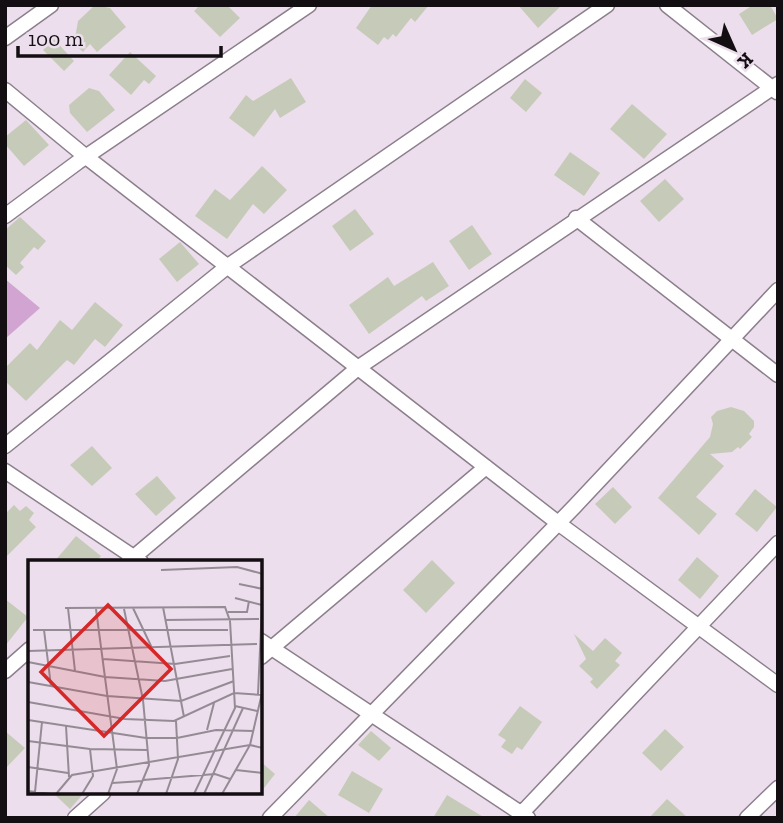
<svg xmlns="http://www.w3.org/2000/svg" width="783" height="823" font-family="'Zilla Slab',serif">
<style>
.green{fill:#d2a4d2}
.building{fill:#c6cbb9}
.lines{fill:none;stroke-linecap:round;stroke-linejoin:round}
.street-casing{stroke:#8c7f8c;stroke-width:17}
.street{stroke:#fff;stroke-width:14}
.inset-road{fill:none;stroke:#958b95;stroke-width:2}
.view{fill:#d62828;fill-opacity:0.15;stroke:#d62828;stroke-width:3.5}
.inset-edge{fill:none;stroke:#130e12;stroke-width:3.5}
</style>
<rect width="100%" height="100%" fill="#ecdeec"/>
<!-- green -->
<path class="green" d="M5,279L40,308L5,339Z"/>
<!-- building -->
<path class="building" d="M95,5L110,8L126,27L97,52L90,44L83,52L74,44L78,21Z
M200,5H227L240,18L220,37L194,11Z
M372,5H429L415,22L411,18L396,37L393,34L388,40L384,37L378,45L356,28Z
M518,5H562L538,28Z
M753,5H770L778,19L752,35L739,14Z
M54,39L74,61L64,71L43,50Z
M130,52L156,76L149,84L144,80L131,95L109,75Z
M291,78L306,102L280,118L275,109L254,137L229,118L246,95L253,101Z
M525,79L542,93L526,112L510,98Z
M89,88L99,91L115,110L87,132L70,113L69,105Z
M632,104L667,134L644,159L610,129Z
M26,120L49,145L24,166L5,144V137Z
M570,152L600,173L584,196L554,175Z
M262,166L287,190L264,214L253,204L227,239L195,216L215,189L230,200Z
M665,179L684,199L659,222L640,201Z
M355,209L374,234L350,251L332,226Z
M20,217L46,241L38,250L34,247L20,263L24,267L16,275L5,265V230Z
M472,225L492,254L469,270L449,241Z
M180,242L199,264L177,282L159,259Z
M433,262L449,286L426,301L422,296L369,334L349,305L388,277L394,286Z
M95,302L123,325L105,347L95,339L74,365L67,360L26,401L5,381V368L30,343L37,350L60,320L72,330Z
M731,407L744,411L754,421V427L749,434L752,437L740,449L738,447L732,452L710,454L724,466L696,497L717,514L699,535L658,498L710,437L713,424L711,417L717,411Z
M92,446L112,468L92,486L70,465Z
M157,476L176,498L156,516L135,494Z
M613,487L632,507L615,524L595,504Z
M755,489L777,507L757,532L735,514Z
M14,505L20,511L26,506L34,513L29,520L36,527L5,558V514Z
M76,536L101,556L96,562H54Z
M697,557L719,576L700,599L678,580Z
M432,560L455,583L426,613L403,590Z
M5,599L28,617L5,646Z
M574,634L593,651L605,638L622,653L615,661L620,665L597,689L590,682L593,679L579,666L586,659Z
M520,706L542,722L522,750L517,747L512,754L501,747L506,740L498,735Z
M665,729L684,747L661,771L642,753Z
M5,731L25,748L5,769Z
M371,731L391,748L379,761L358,745Z
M261,762L275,774L261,792Z
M352,771L383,789L369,813L338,795Z
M53,793H84L70,809Z
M447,795L485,818H433Z
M667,799L688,818H649Z
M309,800L330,818H294Z"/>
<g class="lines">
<defs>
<path id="street" d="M667,5L777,92
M5,38L51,5
M5,90L85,156L558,523L778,685
M5,216L78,162L309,5
M576,218L778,375
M5,446L228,266L607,5
M5,471L141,562
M128,562L359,367L778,84
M261,641L528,818
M261,657L486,467
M5,671L30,649
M75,818L103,793
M270,818L575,506L778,290
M517,818L778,543
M747,818L778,788"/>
</defs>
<!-- street casing -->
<use href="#street" class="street-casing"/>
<!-- street -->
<use href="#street" class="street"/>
</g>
<!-- overview -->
<g transform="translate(28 560)">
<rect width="234" height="234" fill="#ecdeec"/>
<path class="inset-road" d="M133,10L209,7L235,14M211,24L235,29M207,38L234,45M135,47L156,157M37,48L197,47L202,61L207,148L166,234M40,48L47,111M105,48L124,88M68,49L89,209L80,234M96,49L115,140L121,205L109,234M200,52H219L221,41M137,60L231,59M5,70H200M16,70L23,126M0,91L229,84M75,99L147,104L202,96M0,102L77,117L137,121L204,109M0,122L79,136L153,141L206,121M230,134L234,45M0,142L97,159L146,161L206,133L235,135M207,146L229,151M0,160L118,178H149L188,170L225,171M38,166L41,217M179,170L186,143M0,181L62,189L119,190M0,207L40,213M208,210L235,213M115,220L187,214L202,219M84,223L115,221M0,231L23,234M7,232L14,162M28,234L44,215L222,185L235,188M54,234L65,216L62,189M138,234L150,199L148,161M176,234L215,148M194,234L222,185L234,133M204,234H235"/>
<path class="view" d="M80,45L143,109L76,176L13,112Z"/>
<rect width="234" height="234" class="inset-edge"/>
</g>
<!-- border -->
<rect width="783" height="823" fill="none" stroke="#130e12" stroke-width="14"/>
<!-- north arrow -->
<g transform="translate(734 49) rotate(135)" stroke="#ecdeec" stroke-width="5" paint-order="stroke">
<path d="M0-5L12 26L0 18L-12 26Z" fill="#130e12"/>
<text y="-10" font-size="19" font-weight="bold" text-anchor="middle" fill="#130e12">K</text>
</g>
<!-- scale -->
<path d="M18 46v10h203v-10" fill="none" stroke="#130e12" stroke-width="3.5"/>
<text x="28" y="46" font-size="21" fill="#130e12" stroke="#ecdeec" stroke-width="5" paint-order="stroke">100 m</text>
</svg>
